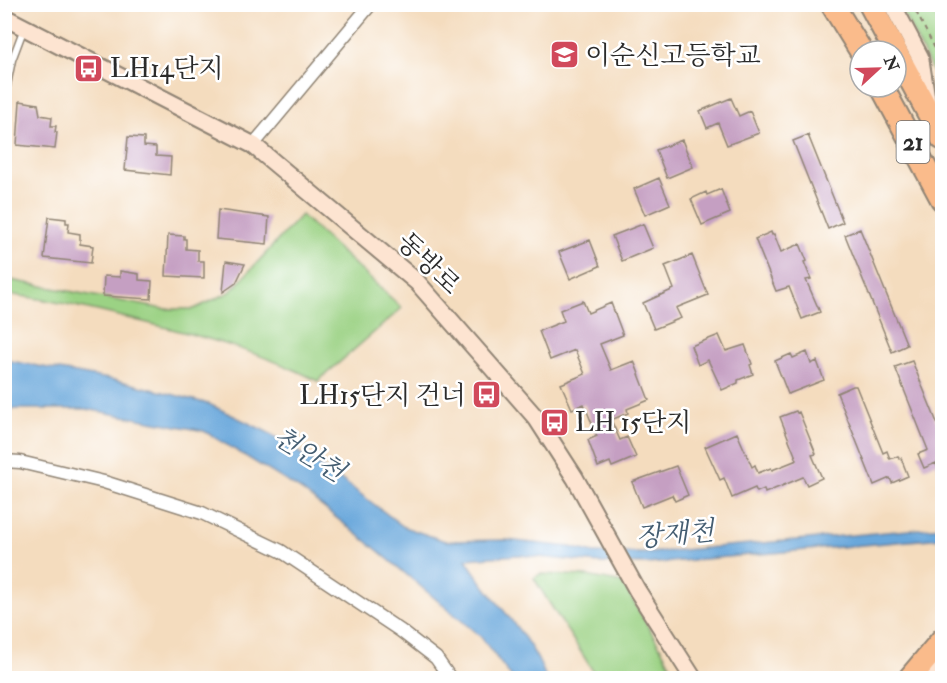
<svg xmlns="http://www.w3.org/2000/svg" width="947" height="683" font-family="'IM FELL Double Pica','Noto Serif KR',serif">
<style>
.green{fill:#9bd284;stroke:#637e58;stroke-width:1.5}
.water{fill:#69a7db;stroke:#4a6983;stroke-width:1.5}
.building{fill:#c59fc2}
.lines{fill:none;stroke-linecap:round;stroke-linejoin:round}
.lane-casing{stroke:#908474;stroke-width:9}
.street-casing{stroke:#908474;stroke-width:15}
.secondary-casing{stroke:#908474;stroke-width:20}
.highway-casing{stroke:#908474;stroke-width:26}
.path{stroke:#908474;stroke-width:2;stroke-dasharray:4.5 4.5;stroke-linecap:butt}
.lane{stroke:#fff;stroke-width:6}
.street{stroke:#fff;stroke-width:12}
.secondary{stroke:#fde4d1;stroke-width:16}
.highway{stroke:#fabb8b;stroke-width:22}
.labels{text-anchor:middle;stroke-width:5;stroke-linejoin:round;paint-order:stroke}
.shield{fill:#fff;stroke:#6b6b6b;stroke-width:1.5}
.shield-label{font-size:24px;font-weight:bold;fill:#2b2b2b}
.poi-label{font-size:26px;fill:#2b2b2b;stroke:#fff;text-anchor:start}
.street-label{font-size:26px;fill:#2b2b2b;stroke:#fff}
.water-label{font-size:27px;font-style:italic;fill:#445d71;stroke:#fff}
</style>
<rect width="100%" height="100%" fill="#fff"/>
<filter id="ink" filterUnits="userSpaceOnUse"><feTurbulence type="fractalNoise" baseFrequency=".0167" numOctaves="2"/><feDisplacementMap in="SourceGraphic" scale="12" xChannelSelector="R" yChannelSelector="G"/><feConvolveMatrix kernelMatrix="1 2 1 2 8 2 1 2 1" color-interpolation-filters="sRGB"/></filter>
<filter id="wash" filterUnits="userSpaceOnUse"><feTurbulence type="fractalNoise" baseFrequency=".008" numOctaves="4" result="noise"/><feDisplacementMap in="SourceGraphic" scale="24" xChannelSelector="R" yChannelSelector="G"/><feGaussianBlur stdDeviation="1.35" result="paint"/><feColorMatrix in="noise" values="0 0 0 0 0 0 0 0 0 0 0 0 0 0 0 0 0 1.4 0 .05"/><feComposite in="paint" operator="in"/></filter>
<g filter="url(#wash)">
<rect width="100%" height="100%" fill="#f4dcbe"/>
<!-- green -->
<path class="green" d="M899,5H931L942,27V90Z
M301,215L402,308L318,381C256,350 198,335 131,319C89,309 48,299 5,294V279L163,309H194L230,292Z
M540,574L587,576L623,583L678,678H597C577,644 554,612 534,578Z"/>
<!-- water -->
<path class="water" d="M5,360L125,382L209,404L267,432L342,480L404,527L445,541L506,540L570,547L594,553H648L942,527V538L648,564L599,563L518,555L466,559C490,600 530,633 546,678H512L481,637L376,549L301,490L204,431L86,409H5Z"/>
<g id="blocks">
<!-- building -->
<path class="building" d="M731,98L739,116L750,111L759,133L727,145L718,123L707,128L700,111Z
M20,101L38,104L40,115L52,117L51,126H56L55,132H57L55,149L17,145Z
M808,135L843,222L828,229L793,141Z
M128,137L144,138V146L156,147V156L171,157L170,175L125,170Z
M682,140L693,167L667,178L656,150Z
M659,178L670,204L645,215L634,189Z
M721,189L730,213L702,225L691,199L706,192L707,195Z
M218,210L269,217L267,244L216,239Z
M49,217L66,219V223H69L68,232L80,234V244L93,246L91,263L44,258Z
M643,224L653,248L622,261L612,236Z
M860,229L907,345L892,352L845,235Z
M771,232L772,235L774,234L781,252L800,244L807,261L804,262L811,279L806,280L820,312L802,319L789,287L776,291L755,239Z
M168,235L184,236V239H186V249L198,250V261H204V278L166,276Z
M590,240L600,266L570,279L559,252Z
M692,255L708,295L676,308L681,318L654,329L643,303L674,289L665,266Z
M226,261L245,264L236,283L223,292Z
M120,271L139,274V280L152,281L151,299L103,296L104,276L120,277Z
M583,301L588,313L611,303L623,335L600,344L611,370L634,361L649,400L627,409L628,413L611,420L620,440L627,437L636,457L612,467L610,462L598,467L588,440L597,436L584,404L572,409L561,384L585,374L575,350L550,360L539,331L564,321L560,310Z
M719,335L726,351L745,345L752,364L750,365L753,374L738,380V383L722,390L708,360L698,365L691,346Z
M807,352L811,364L817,361L824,380L788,394L775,361L791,354L793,358Z
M912,361L942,435V479L936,463L924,468L918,454L928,450L895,367Z
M853,386H856L883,453L887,451L890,459L898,456L899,459L901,458L908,476L892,483L890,478L874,485L837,393Z
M796,411L797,413L799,412L816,454L812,455L822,478L807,485L803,477L765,493L764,489L757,492L755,488L732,498L724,478L720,480L705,447L737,433L752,467L755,465L758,473L771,468L772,470L797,460L780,417Z
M676,466L688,495L675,501L672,495L642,507L632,482Z"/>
</g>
</g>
<g filter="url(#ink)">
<use href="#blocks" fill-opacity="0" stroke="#908474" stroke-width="1.5"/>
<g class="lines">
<defs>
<path id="lane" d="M4,100L12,60L24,28"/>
<path id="street" d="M942,4V6
M253,145L371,4
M4,461L20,462L104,482L202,513L281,551L401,631L436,658L450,678"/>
<path id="secondary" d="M892,4L920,57L927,101
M4,17L253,145L417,282L537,419L575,478L637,590L693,678
M922,678L942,666"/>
<path id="highway" d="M832,4L861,51
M870,4L942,138
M882,87L942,199
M910,678L942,640"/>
</defs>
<!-- lane casing -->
<use href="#lane" class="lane-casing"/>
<!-- street casing -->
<use href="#street" class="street-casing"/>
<!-- secondary casing -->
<use href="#secondary" class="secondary-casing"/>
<!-- highway casing -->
<use href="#highway" class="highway-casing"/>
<!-- path -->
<path class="path" d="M912,4L942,62
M916,11L928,4"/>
<!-- lane -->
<use href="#lane" class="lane"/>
<!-- street -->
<use href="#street" class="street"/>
<!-- secondary -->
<use href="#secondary" class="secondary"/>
<!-- highway -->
<use href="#highway" class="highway"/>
</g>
</g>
<!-- icons -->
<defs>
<symbol id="school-square" viewBox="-11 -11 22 22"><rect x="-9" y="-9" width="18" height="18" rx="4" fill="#d1495b" stroke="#fff"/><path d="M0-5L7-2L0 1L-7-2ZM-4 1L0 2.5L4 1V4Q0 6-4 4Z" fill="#fff"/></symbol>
<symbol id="bus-square" viewBox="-11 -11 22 22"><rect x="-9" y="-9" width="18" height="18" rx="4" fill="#d1495b" stroke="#fff"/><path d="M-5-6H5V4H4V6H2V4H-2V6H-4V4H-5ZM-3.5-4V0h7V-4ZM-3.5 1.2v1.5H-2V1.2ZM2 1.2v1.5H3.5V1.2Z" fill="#fff"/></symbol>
</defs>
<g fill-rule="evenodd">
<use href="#school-square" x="548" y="38" width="33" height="33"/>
<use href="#bus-square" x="72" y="52" width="33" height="33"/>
<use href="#bus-square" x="470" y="378" width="33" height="33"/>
<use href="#bus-square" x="538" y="406" width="33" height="33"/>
</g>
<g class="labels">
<!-- shield labels -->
<rect class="shield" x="896.5" y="121" width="33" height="42" rx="4.5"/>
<g class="shield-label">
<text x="913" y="150">21</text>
</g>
<!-- poi labels -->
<g class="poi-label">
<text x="585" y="64">이순신고등학교</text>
<text x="110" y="77">LH14단지</text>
<text x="466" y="404" text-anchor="end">LH15단지 건너</text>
<text x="575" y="431">LH 15단지</text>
</g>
<!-- street labels -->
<g class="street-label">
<text transform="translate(429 263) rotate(44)" y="9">동방로</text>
</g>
<!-- water labels -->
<g class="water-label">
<text transform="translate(309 454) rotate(32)" y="9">천안천</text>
<text transform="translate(675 534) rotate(-5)" y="9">장재천</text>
</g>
</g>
<!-- margin -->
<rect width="947" height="683" fill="none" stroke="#fff" stroke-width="24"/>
<!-- north arrow -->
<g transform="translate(878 69) rotate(68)"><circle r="28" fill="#ffffff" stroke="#aaaaaa" stroke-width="1.5"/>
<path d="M0-4.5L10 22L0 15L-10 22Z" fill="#d1495b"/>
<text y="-9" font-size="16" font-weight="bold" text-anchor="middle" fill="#2b2b2b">N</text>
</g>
</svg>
